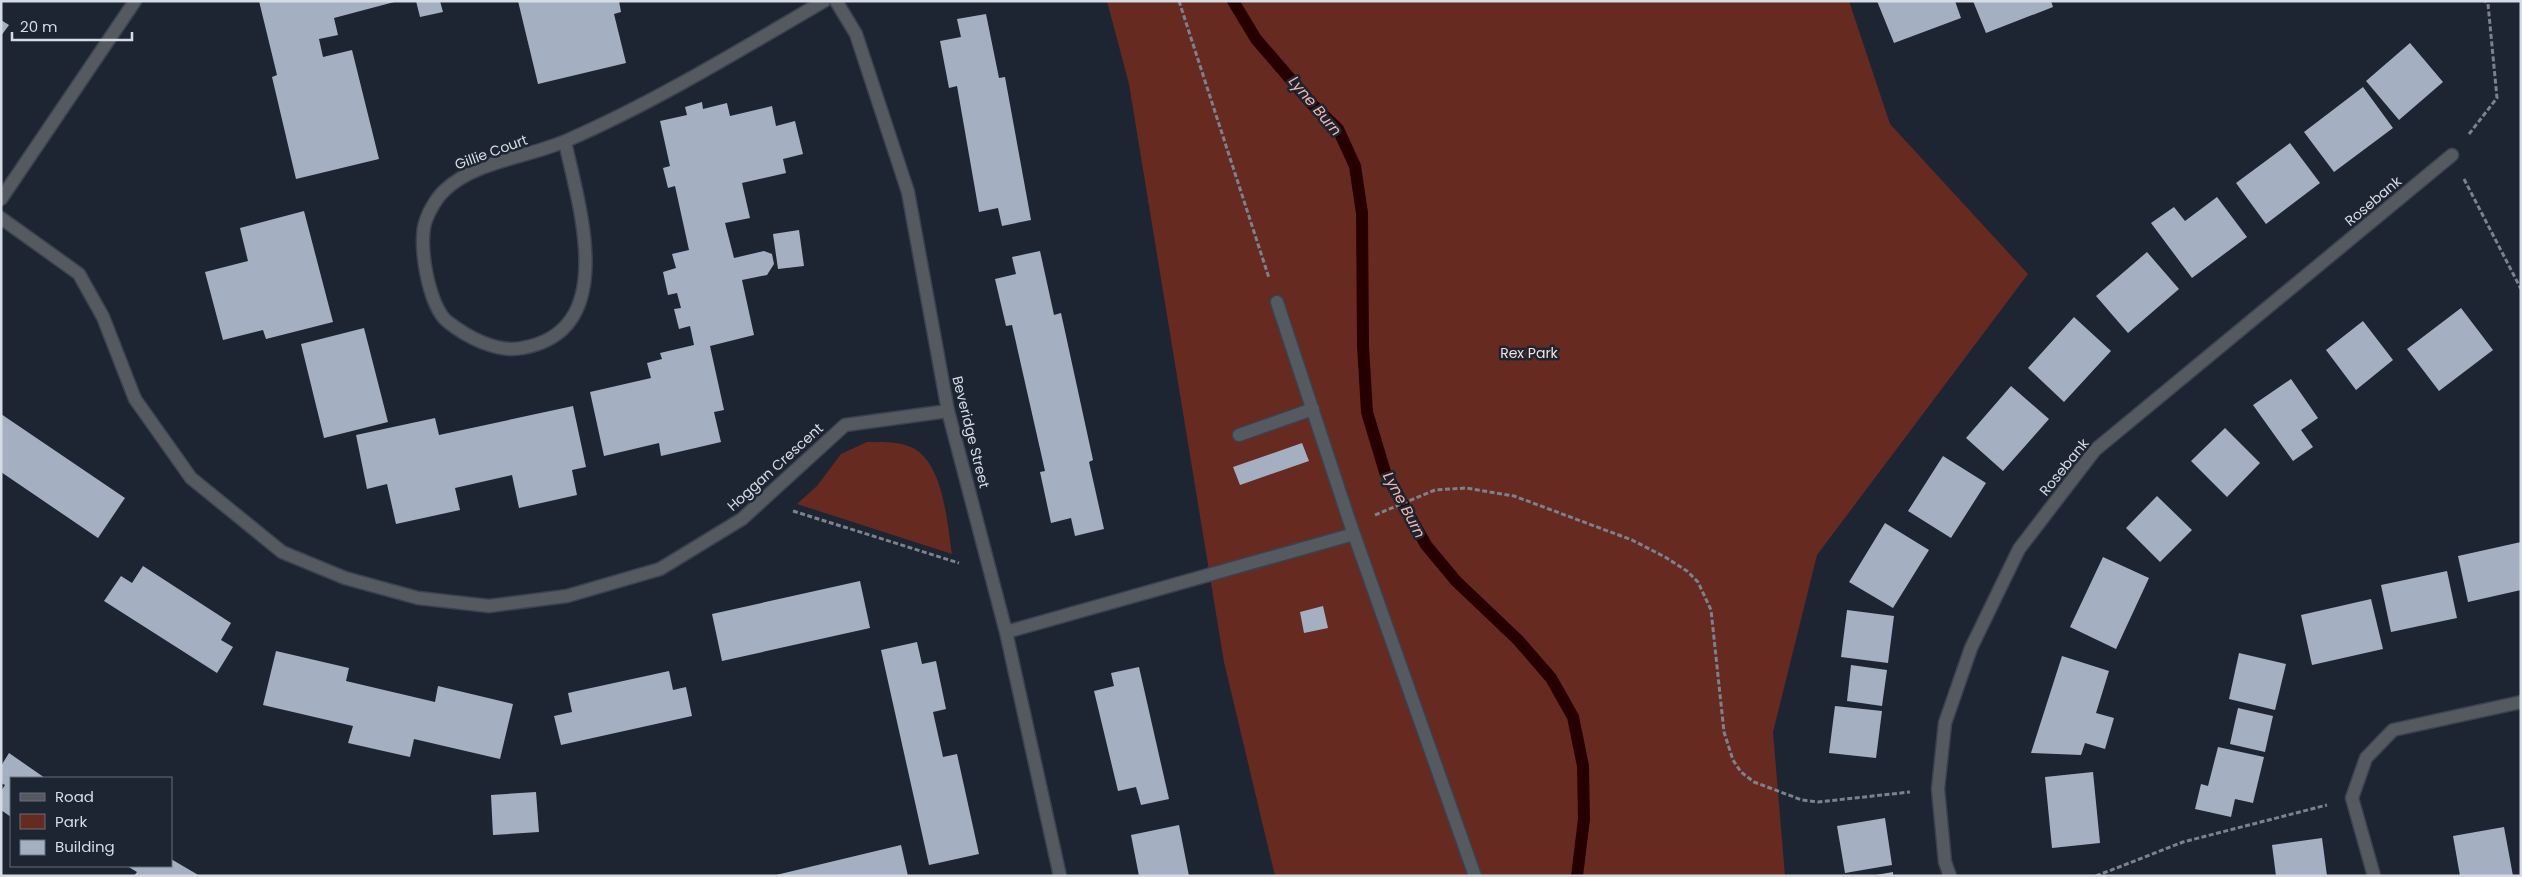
<svg xmlns="http://www.w3.org/2000/svg" width="2522" height="877" font-family="Poppins,sans-serif">
<style>
.green{fill:#672a20}
.lines{fill:none;stroke-linecap:round;stroke-linejoin:round}
.stream{stroke:#260000;stroke-width:12}
.building{fill:#a4b0c2}
.minor-casing{stroke:#3b424f;stroke-width:15}
.path{stroke:#7b828e;stroke-width:3;stroke-dasharray:5 2.5;stroke-linecap:butt}
.minor{stroke:#555a61;stroke-width:12}
.labels{text-anchor:middle;stroke-width:5;stroke-linejoin:round;paint-order:stroke}
.street-label{font-size:14px;fill:#d6dce5;stroke:#1d2533}
.park-label{font-size:14px;fill:#f5dfda;stroke:#1d2533}
.water-label{font-size:15px;font-style:italic;fill:#f5b6a9;stroke:#1d2533}
</style>
<rect width="100%" height="100%" fill="#1d2533"/>
<!-- green -->
<path class="green" d="M1107,1H1849L1890,124L2028,274L1817,555L1773,732L1785,876H1275L1224,662L1129,84Z
M867,442C882,442 899,441 913,448C944,464 947,524 952,554L797,504L817,486L841,454Z"/>
<g class="lines">
<!-- stream -->
<path class="stream" d="M1233,1L1256,39L1312,104L1338,129L1355,166L1362,213L1363,346L1367,412L1385,472L1426,545L1456,581L1518,640L1551,678L1573,717L1583,766L1584,819L1577,876"/>
</g>
<!-- building -->
<path class="building" d="M259,1H398L334,18L338,35L319,39L323,57L352,50L379,159L296,179L272,77L277,75Z
M416,1H440L443,12L420,17Z
M518,1H619L621,12L614,14L626,63L538,84Z
M1877,1H1955L1961,18L1894,43Z
M1973,1H2051L2053,7L1986,33Z
M986,14L999,78L1005,77L1031,220L1002,226L998,208L979,212L957,86L949,88L940,41L961,37L957,19Z
M1,20L9,25L1,36Z
M2410,43L2443,82L2399,120L2366,81Z
M2363,87L2393,128L2334,172L2304,132Z
M702,102L703,109L727,103L730,116L772,106L776,126L795,121L803,154L783,159L786,173L742,183L750,218L725,223L734,258L764,251L772,254L774,264L767,275L742,280L754,335L710,346L724,410L714,412L721,442L661,456L659,443L604,456L590,392L651,378L647,363L662,359L660,353L694,345L690,326L679,329L674,309L681,308L677,293L668,295L663,272L676,268L672,254L689,250L675,186L668,188L663,168L670,166L660,121L687,115L685,107Z
M2290,143L2320,183L2266,224L2236,183Z
M2217,197L2247,237L2192,278L2151,223L2174,207L2185,221Z
M304,211L333,322L266,339L263,330L223,340L205,272L248,261L240,228Z
M799,230L804,266L778,269L773,234Z
M1040,251L1054,315L1061,313L1093,460L1089,462L1104,529L1075,536L1071,518L1051,523L1040,472L1045,471L1012,325L1006,326L995,279L1016,274L1012,257Z
M2147,252L2179,289L2128,333L2096,296Z
M2461,308L2493,350L2439,391L2407,349Z
M2074,317L2111,351L2064,402L2028,368Z
M2363,321L2393,360L2356,390L2326,350Z
M364,328L388,422L324,438L301,344Z
M2291,379L2318,418L2301,430L2313,447L2293,461L2253,405Z
M2011,386L2049,419L2003,471L1966,438Z
M573,406L586,467L572,470L577,495L519,508L512,475L455,488L460,510L396,524L387,484L367,489L356,435L435,418L439,435Z
M1,414L125,498L98,538L1,472Z
M2225,428L2260,463L2227,497L2191,461Z
M1302,443L1309,461L1240,485L1233,467Z
M1943,456L1986,483L1951,538L1908,511Z
M2157,496L2192,530L2160,562L2126,528Z
M1885,523L1929,550L1893,608L1849,582Z
M2521,542V590L2468,602L2458,556Z
M2103,557L2149,578L2116,649L2070,627Z
M143,566L231,623L221,640L233,647L217,673L104,601L121,576L132,583Z
M2447,571L2457,618L2391,632L2381,585Z
M860,581L870,628L722,661L712,614Z
M2371,599L2383,649L2312,665L2301,615Z
M1323,606L1328,628L1304,633L1300,612Z
M1847,610L1894,616L1888,663L1841,657Z
M917,642L922,664L936,661L946,709L933,712L943,757L957,754L979,854L929,865L881,650Z
M276,651L349,668L346,681L435,702L438,686L513,704L500,759L414,739L410,757L348,743L353,726L263,705Z
M2239,653L2286,664L2275,710L2229,699Z
M2062,656L2109,671L2096,713L2114,718L2105,749L2085,743L2081,755L2031,753Z
M1851,665L1887,670L1882,706L1847,701Z
M1139,667L1169,799L1141,805L1136,787L1118,791L1094,691L1114,686L1111,673Z
M669,671L673,690L686,687L692,716L561,745L554,716L572,712L568,693Z
M1835,706L1882,711L1876,758L1829,753Z
M2238,708L2273,716L2265,752L2230,744Z
M2218,747L2264,757L2253,803L2235,799L2231,817L2195,809L2201,784L2208,786Z
M9,753L45,778H11V817L1,810V791L5,785L1,783V766Z
M2093,772L2100,843L2052,848L2045,777Z
M536,792L539,832L493,835L491,795Z
M1885,818L1892,865L1845,873L1837,826Z
M1179,825L1189,876H1139L1131,835Z
M2504,827L2513,876H2460L2453,836Z
M2322,838L2327,876H2276L2272,845Z
M901,845L908,876H777L776,875Z
M171,859L200,876H134L137,872L127,866H171Z
M1893,872V876H1876V875Z"/>
<g class="lines">
<defs>
<path id="minor" d="M836,1L856,34L908,192L948,411L1006,632L1060,876
M565,142C579,207 620,331 522,348C497,353 467,337 448,322C429,308 417,242 426,220C429,211 437,197 445,190C475,161 530,157 568,140C657,101 740,50 824,1
M1,199L135,1
M1,218L79,274L103,317L135,399L191,478L282,552L345,578L418,598L489,606L567,596L660,569L742,519L845,425L948,411
M1277,302L1350,523L1475,876
M1239,435L1313,409
M1006,632L1354,534
M1950,876L1945,862L1938,789L1945,723L1971,648L2019,549L2095,450L2452,155
M2374,876L2352,798L2366,758L2393,730L2521,702"/>
</defs>
<!-- minor casing -->
<use href="#minor" class="minor-casing"/>
<!-- path -->
<path class="path" d="M1179,1L1269,278
M2469,134L2497,98L2488,4L2485,1
M2464,179L2521,289
M793,511L959,563
M1375,515L1435,490L1466,488L1514,496L1632,540L1665,557L1687,571L1698,582L1711,610L1724,732L1733,760L1741,772L1754,782L1802,800L1818,802L1910,792
M2096,876L2183,842L2327,805"/>
<!-- minor -->
<use href="#minor" class="minor"/>
</g>
<g class="labels">
<!-- street labels -->
<g class="street-label">
<text transform="translate(491 152) rotate(-20)" y="5">Gillie Court</text>
<text transform="translate(2373 201) rotate(-40)" y="5">Rosebank</text>
<text transform="translate(971 432) rotate(76)" y="5">Beveridge Street</text>
<text transform="translate(775 467) rotate(-42)" y="5">Hoggan Crescent</text>
<text transform="translate(2064 467) rotate(-51)" y="5">Rosebank</text>
</g>
<!-- park labels -->
<g class="park-label">
<text x="1529" y="358">Rex Park</text>
</g>
<!-- water labels -->
<g class="water-label">
<text transform="translate(1315 106) rotate(50)" y="5">Lyne Burn</text>
<text transform="translate(1404 505) rotate(62)" y="5">Lyne Burn</text>
</g>
</g>
<!-- border -->
<rect width="2522" height="877" fill="none" stroke="#d6dce5" stroke-width="5"/>
<!-- legend -->
<rect x="10" y="777" width="162" height="90" fill="#1d2533" stroke="#676e7a"/>
<rect x="20" y="793" width="25" height="8" fill="#555a61" stroke="#676e7a"/>
<text x="55" y="802" font-size="15" fill="#d6dce5">Road</text>
<rect x="20" y="814" width="25" height="15" fill="#672a20" stroke="#676e7a"/>
<text x="55" y="827" font-size="15" fill="#d6dce5">Park</text>
<rect x="20" y="840" width="25" height="15" fill="#a4b0c2" stroke="#676e7a"/>
<text x="55" y="852" font-size="15" fill="#d6dce5">Building</text>
<!-- scale -->
<path d="M12 32v8h120v-8" fill="none" stroke="#d6dce5" stroke-width="2.5"/>
<text x="20" y="32" font-size="15" fill="#d6dce5" stroke="#1d2533" stroke-width="4" paint-order="stroke">20 m</text>
</svg>
